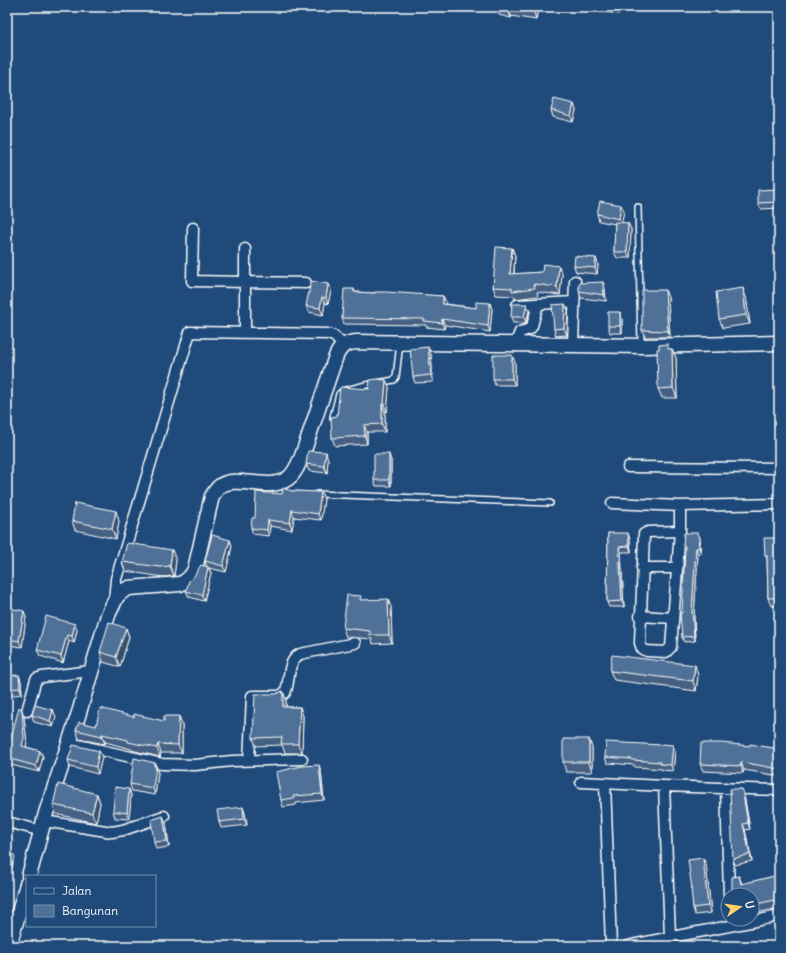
<svg xmlns="http://www.w3.org/2000/svg" width="786" height="953" font-family="Delius,sans-serif">
<style>
.lines{fill:none;stroke-linecap:round;stroke-linejoin:round}
.lane-casing{stroke:#fff;stroke-width:8}
.street-casing{stroke:#fff;stroke-width:13}
.secondary-casing{stroke:#fff;stroke-width:17}
.lane{stroke:#1f4a7a;stroke-width:5}
.street{stroke:#1f4a7a;stroke-width:10}
.secondary{stroke:#1f4a7a;stroke-width:14}
.wall{fill:#456182;stroke:#fff}
.shaded-wall{fill:#384f6a;stroke:#fff}
.building{fill:#507197;stroke:#fff}
</style>
<rect width="100%" height="100%" fill="#1f4a7a"/>
<filter id="ink" filterUnits="userSpaceOnUse"><feTurbulence type="fractalNoise" baseFrequency=".025" numOctaves="2"/><feDisplacementMap in="SourceGraphic" scale="8" xChannelSelector="R" yChannelSelector="G"/><feConvolveMatrix kernelMatrix="1 2 1 2 8 2 1 2 1" color-interpolation-filters="sRGB"/></filter>
<g filter="url(#ink)">
<g class="lines">
<defs>
<path id="lane" d="M638,207L641,345
M333,417L339,394L342,391L366,385L394,380L396,377L400,343
M317,494L550,503"/>
<path id="street" d="M193,228L192,281L306,283
M245,249V333
M517,305L574,302
M518,343V337L520,332L530,329L532,326L538,304
M573,345L575,281
M628,467L779,468
M612,503L680,506L779,504
M680,531L648,532L644,534L640,643L642,649L647,651L666,652L671,647L680,531V506
M642,568H677
M114,601L116,579L190,332L328,334L334,336L343,345
M640,616L673,618
M27,711L36,679L42,677L90,671
M69,743L162,764L195,765L232,761L302,759
M249,761L252,696H279L285,693C291,680 286,662 300,654L355,643
M581,782L664,786L779,790
M605,783L611,946
M664,786L670,936
M726,788L729,895
M44,821L112,832L123,830L164,816
M7,822L42,831
M628,946C678,935 729,927 779,916"/>
<path id="secondary" d="M29,876L46,813L78,716L108,615L117,596L123,591L129,588L180,584C187,581 192,576 195,569L212,496C215,492 217,488 220,486C236,474 268,492 287,479C294,475 299,463 302,456L335,359C339,348 344,343 356,342L642,346L779,343
M9,946L27,884"/>
</defs>
<!-- lane casing -->
<use href="#lane" class="lane-casing"/>
<!-- street casing -->
<use href="#street" class="street-casing"/>
<!-- secondary casing -->
<use href="#secondary" class="secondary-casing"/>
<!-- lane -->
<use href="#lane" class="lane"/>
<!-- street -->
<use href="#street" class="street"/>
<!-- secondary -->
<use href="#secondary" class="secondary"/>
</g>
<!-- wall -->
<path class="wall" d="M496,7H538L536,20L511,16V18L499,15Z
M595,7H619V14L597,11Z
M766,7H779V11L766,9Z
M551,110H576L573,122L553,117Z
M779,189V208L761,209L758,203Z
M624,211L621,223L631,229L630,258H617L614,252L615,224L599,221L597,214Z
M512,248L515,256L514,274L542,272L562,274L560,295L537,292L538,296L515,299L514,296L496,295L493,287Z
M596,258L598,265L597,274L576,272L574,266Z
M603,282L605,289L606,301L581,298L579,291Z
M328,284L331,290L328,304L325,303L323,315L309,312L306,306Z
M354,289L355,292L443,296L446,304L476,308L492,309L490,332L445,325L444,329L426,327V325L344,324L342,318Z
M668,297L670,337H645L642,330Z
M746,297L750,324L723,328L719,319Z
M565,304L568,310L567,335L556,336L554,329Z
M529,311L526,323H513L511,317Z
M622,318V333H610L608,326Z
M670,349H672L676,358L677,398H662L658,389Z
M431,354L433,382L415,383L413,377Z
M515,362V385H495L493,379Z
M389,387L387,412H385V432H367V444L335,446L332,438L337,416L369,389Z
M328,459L327,473L309,471L306,464Z
M391,460V486H376L374,480Z
M292,491L321,492L324,499L321,520L294,517L292,530L270,526L269,536L253,534L251,528L255,518L282,494Z
M72,521H119L116,539L75,530Z
M608,533L630,539L631,552H621L624,607H609L607,602Z
M698,533L700,538L701,554H698L694,616L695,641L684,642L682,637L685,552L683,546Z
M779,538V606H771L768,598L767,559L765,555Z
M230,540L232,546L226,572L209,568L211,573L204,601L189,597L186,591L207,567L205,561Z
M176,560L174,576L163,577L125,571L122,562Z
M362,600L391,607L392,643L373,644L372,639L346,637L343,628Z
M7,604L10,605L11,608L26,617L22,647L8,645L7,643Z
M75,624L77,630L74,643L69,641L63,663L40,656L37,650Z
M126,628L129,637L120,667L103,662L100,652Z
M610,671L698,675L696,691L614,680Z
M19,675L21,681L22,694L7,696V676Z
M283,691L286,700V707H300L303,716L302,753H285L282,745L256,746L253,738L276,694Z
M22,710L24,717L27,744L26,747L40,751L43,757L39,772L7,764V738L11,739Z
M53,710L56,717L53,727L34,722L32,715Z
M179,716L182,725V753H161L160,757L131,750V749L105,742V744L79,739L76,730L134,717L164,721Z
M589,739L592,748V772H566L563,762Z
M779,749V776L744,770L743,773L703,771L700,764Z
M99,751L102,757L98,774L70,767L68,760Z
M675,751L673,771L662,770V769L635,767L634,765L607,763L605,757Z
M155,763L158,773L155,795L132,791L130,784Z
M321,771L324,800L296,803V805L283,807L281,800Z
M129,789L131,795L129,819L115,818L113,811Z
M742,789L744,795L750,829L745,830L752,861L735,865L733,859Z
M97,794L100,803L96,823L56,814L53,805Z
M245,813L247,825L221,828L219,822Z
M166,822L169,847L156,849L154,842Z
M706,864L711,913L695,915L693,908L692,889Z
M779,875V908L752,914V895L732,889L739,876L742,884Z"/>
<!-- shaded-wall -->
<path class="shaded-wall" d="M534,7H538L536,20L534,12Z
M616,7H619V14Z
M508,9L511,16V18L508,10Z
M574,104L576,110L573,122L571,116Z
M621,205L624,211L621,225L619,219Z
M628,223L631,229L630,258L627,252Z
M512,248L515,256L513,282L510,274Z
M596,258L598,265L597,274L595,268Z
M559,266L562,274L560,295L557,287Z
M603,282L605,289L606,301L604,295Z
M328,284L331,290L328,304L326,298Z
M743,288L746,297L750,324L746,315Z
M665,290L668,297L670,337L668,331Z
M443,296L446,302L445,310L443,304Z
M322,297L325,303L323,315L320,308Z
M490,303L492,309L490,332L488,326Z
M527,304L529,311L526,323L524,317Z
M565,304L568,310L567,335L564,328Z
M620,312L622,318V333L620,326Z
M442,319L445,325L444,329L442,323Z
M428,347L431,354L433,382L431,375Z
M672,349L676,358L677,398L673,388Z
M512,355L515,362V385L512,379Z
M386,380L389,387L387,412L384,404Z
M382,404L385,412V432L382,424Z
M364,425L367,432V444L365,436Z
M326,452L328,459L327,473L324,466Z
M389,454L391,460V486L389,480Z
M321,492L324,499L321,520L318,514Z
M292,510L294,517L292,530L290,523Z
M116,511L119,521L116,539L112,529Z
M268,520L270,526L269,536L267,530Z
M628,533L630,539L631,552L629,546Z
M698,533L700,538L701,554L699,548Z
M230,540L232,546L226,572L223,566Z
M619,547L621,552L624,607L622,601Z
M696,548L698,554L694,616L695,641L694,636L692,611Z
M172,550L176,560L174,576L170,566Z
M208,567L211,573L204,601L202,595Z
M388,599L391,607L392,643L389,635Z
M24,611L26,617L22,647L19,641Z
M75,624L77,630L74,643L72,636Z
M126,628L129,637L120,667L116,657Z
M67,635L69,641L63,663L61,656Z
M7,652L9,657L7,669Z
M695,665L698,675L696,691L693,681Z
M19,675L21,681L22,694L20,688Z
M283,691L286,700V715L283,707Z
M300,707L303,716L302,753L298,744Z
M22,710L24,717L27,744L24,752L22,746Z
M53,710L56,717L53,727L50,721Z
M179,716L182,725V753L178,745Z
M102,734L105,742V744L102,736Z
M589,739L592,748V772L589,762Z
M158,744L161,753L160,757L157,748Z
M673,745L675,751L673,771L671,765Z
M40,751L43,757L39,772L36,766Z
M99,751L102,757L98,774L96,767Z
M741,762L744,770L743,773L741,766Z
M155,763L158,773L155,795L153,788Z
M319,765L321,771L324,800L322,794Z
M129,789L131,795L129,819L127,813Z
M742,789L744,795L750,829L748,823Z
M97,794L100,803L96,823L92,813Z
M7,798L9,802L7,807Z
M243,807L245,813L247,825L244,819Z
M163,816L166,822L169,847L167,841Z
M743,824L745,830L752,861L750,854Z
M12,851L15,857L8,881L7,878V871Z
M703,858L706,864L711,913L708,906Z"/>
<!-- building -->
<path class="building" d="M496,7H534V12L508,9V10Z
M554,99L574,104L571,116L551,110Z
M779,189V202L758,203V190Z
M600,201L621,205L619,219L597,214Z
M615,222L628,223L627,252H614Z
M496,247L512,248L510,274L542,272L543,264L559,266L557,287L534,284L535,288L512,291V288L493,287Z
M575,256L596,258L595,268L574,266Z
M311,281L328,284L326,298L322,297L320,308L306,306Z
M603,282L604,295L579,291V283Z
M743,288L746,315L719,319L716,292Z
M344,289H354V292L375,293V292H386L443,296V304L476,308V302L490,303L488,326L442,319V323L424,321V319L342,318Z
M642,290H665L668,331L642,330Z
M512,304H527L524,317H511Z
M565,304L564,328L554,329L552,305Z
M608,312H620V326H608Z
M668,344V349H672L673,388L658,389L657,349H659V345Z
M428,347L431,375L413,377L410,349Z
M493,355H512V379H493Z
M378,379L386,380L384,404H382V424L364,425L365,436L332,438L331,417L337,416L340,388L341,387L369,389L370,380Z
M308,451L326,452L324,466L306,464Z
M374,454H389V480H374Z
M283,488L292,491L321,492L318,514L292,510L290,523L268,520L267,530L251,528L252,518H255L256,492L282,494Z
M75,503L116,511L112,529L72,521Z
M608,533H628L629,546L619,547L622,601L607,602Z
M684,533H698L699,548H696L692,611L694,636L682,637L680,613H682L685,546H683Z
M212,535L230,540L223,566L205,561Z
M764,538H779V598H768L767,555H765Z
M127,543L172,550L170,566L160,567L122,562Z
M201,565L208,567L202,595L186,591L189,581L195,575Z
M347,595L361,596L360,600L388,599L389,635H370V631L343,628Z
M7,604L10,605L9,608L24,611L19,641L7,639L8,624H7Z
M46,616L75,624L72,636L67,635L61,656L37,650Z
M109,622L126,628L116,657L100,652Z
M612,655L695,665L693,681L610,671Z
M19,675L20,688L7,689V676Z
M283,691V707H300L298,744H281L282,737L253,738L255,694H276Z
M35,705L53,710L50,721L32,715Z
M19,707L22,710L24,738L22,746L40,751L36,766L7,758V738L11,739Z
M100,708L134,717V714L164,721V716H179L178,745L158,744L157,748L128,742V740L102,734V736L76,730L79,722L96,726Z
M563,739H589V762H563Z
M606,742L662,745V744L673,745L671,765L660,764V762L632,760V759L605,757Z
M701,743H722L750,746V744L779,749V769L741,762V766L700,764Z
M73,745L99,751L96,767L68,760Z
M134,758L155,763L154,766L156,767L153,788L130,784Z
M319,765L322,794L293,796L294,798L281,800L276,772L302,766Z
M58,784L97,794L92,813L53,805Z
M115,787L129,789L127,813L113,811Z
M730,789H742L748,823L743,824L750,854L733,859Z
M243,807L244,819L219,822L217,810Z
M163,816L167,841L154,842L151,820Z
M7,849L12,851L7,871Z
M703,858L708,906L693,908L691,889H692L688,860Z
M779,875V899L752,905V895H728V893L732,889V877L739,876L741,884Z"/>
</g>
<!-- margin -->
<rect width="786" height="953" fill="none" stroke="#1f4a7a" stroke-width="24"/>
<rect x="12" y="12" width="762" height="929" fill="none" stroke="#fff" stroke-width="1.5" filter="url(#ink)"/>
<!-- legend -->
<rect x="26" y="875" width="130" height="52" fill="#1f4a7a" stroke="#7992af"/>
<rect x="34" y="888" width="20" height="6" fill="#1f4a7a" stroke="#7992af"/>
<text x="62" y="895" font-size="12" fill="#ffffff">Jalan</text>
<rect x="34" y="905" width="20" height="12" fill="#507197" stroke="#7992af"/>
<text x="62" y="915" font-size="12" fill="#ffffff">Bangunan</text>
<!-- north arrow -->
<g transform="translate(740 907) rotate(77)"><circle r="19" fill="#1f4a7a" stroke="#7992af"/>
<path d="M0-3L7 15L0 10L-7 15Z" fill="#ffd166"/>
<text y="-6" font-size="11" font-weight="bold" text-anchor="middle" fill="#ffffff">U</text>
</g>
</svg>
